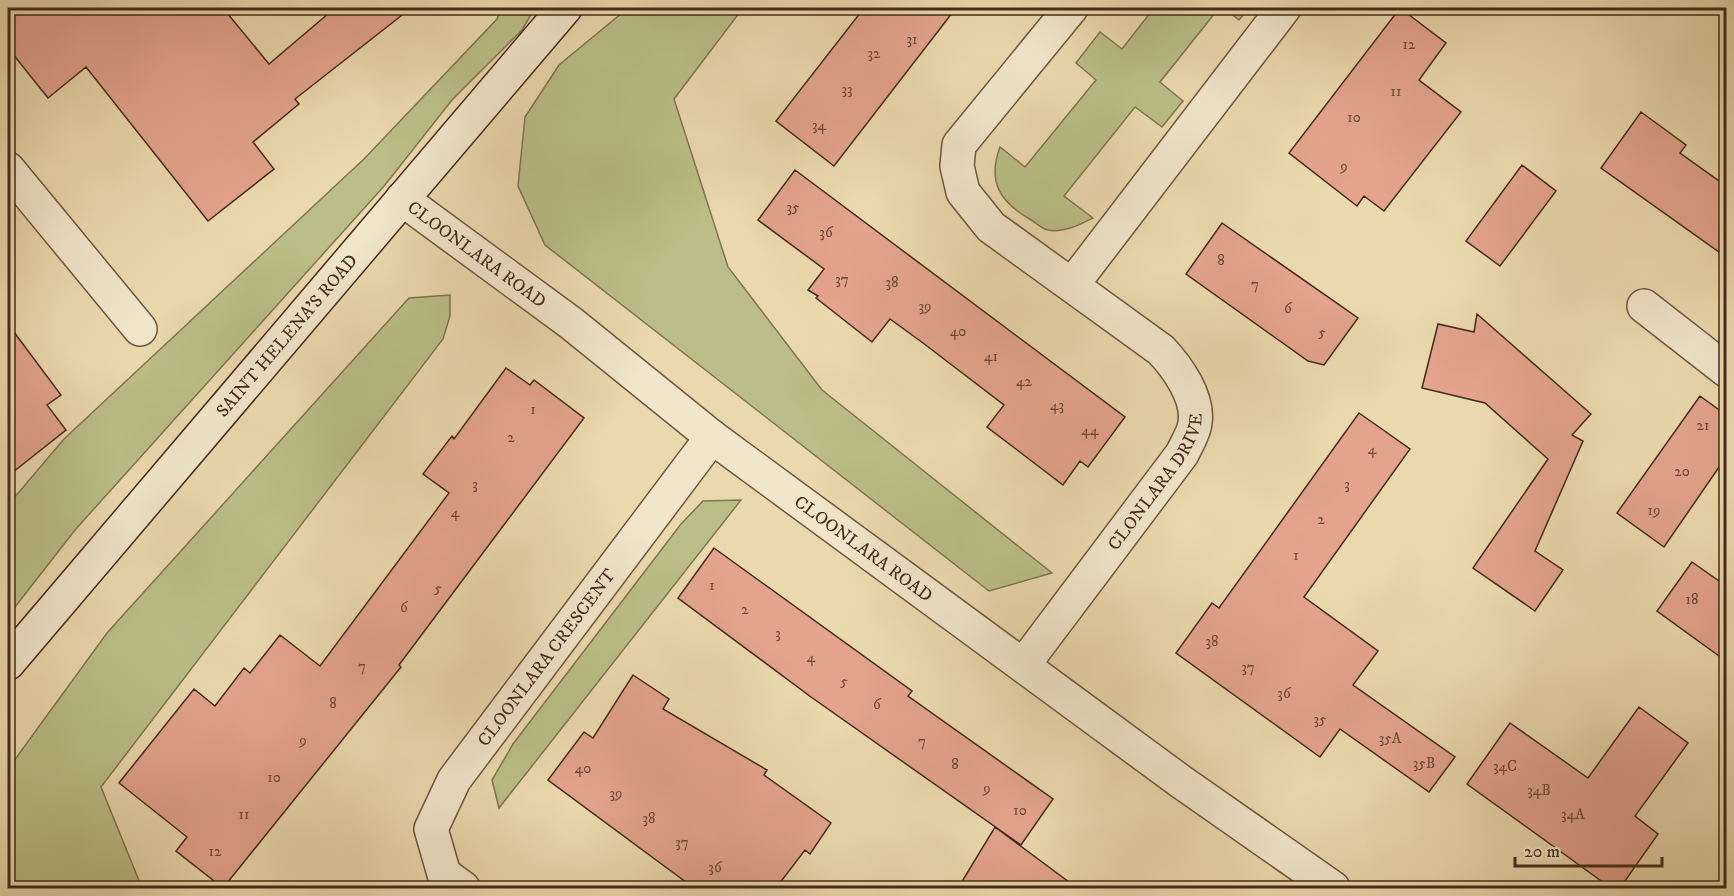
<svg xmlns="http://www.w3.org/2000/svg" width="1734" height="896" font-family="'IM FELL DW Pica',serif">
<style>
.green{fill:#bbbe86;stroke:#807452;stroke-width:1.5}
.building{fill:#e3a38d;stroke:#442a1d;stroke-width:1.5}
.lines{fill:none;stroke-linecap:round;stroke-linejoin:round}
.street-casing{stroke:#6e5641;stroke-width:36}
.secondary-casing{stroke:#442a1d;stroke-width:36}
.street{stroke:#f1e6ca;stroke-width:33}
.secondary{stroke:#f1e6ca;stroke-width:33}
.labels{text-anchor:middle;stroke-width:6;stroke-linejoin:round;paint-order:stroke}
.number-label{font-size:15px;fill:#6c4839}
.street-label{font-size:18px;fill:#442a1d;stroke:#f1e6ca}
</style>
<rect width="100%" height="100%" fill="#ead9ad"/>
<filter id="stains"><feTurbulence type="fractalNoise" baseFrequency=".00333" numOctaves="4"/><feColorMatrix values="0 0 0 0 .2 0 0 0 0 .09 0 0 0 0 .02 0 0 0 .5 -.17"/></filter>
<radialGradient id="worn" r=".72"><stop offset=".6" stop-color="#630" stop-opacity="0"/><stop offset="1" stop-color="#630" stop-opacity=".3"/></radialGradient>
<!-- green -->
<path class="green" d="M501,8H535L522,30L452,100L385,185L75,530L8,616V505L64,439L364,159L497,19Z
M628,8H743L674,99L728,267L822,390L1052,573L989,591L545,245L518,186L525,117L559,65Z
M1154,8H1219L1160,82L1183,101L1162,127L1135,107L1064,196L1093,218C1079,225 1064,233 1048,230C1042,229 1036,223 1031,220C1000,202 987,182 1000,147L1025,167L1096,80L1076,63L1100,32L1122,49Z
M1224,8H1249L1239,20Z
M450,295V316L443,339L101,787L142,888H8V769L107,633L409,298Z
M741,500L499,808L492,780L513,744L681,524L703,501Z"/>
<!-- building -->
<path class="building" d="M8,8H223L269,64L335,8H411L295,99L299,104L253,142L274,169L208,221L86,67L48,98L8,48Z
M864,8H956L834,166L776,121Z
M1400,8L1446,43L1419,80L1461,112L1384,211L1364,196L1357,206L1289,153Z
M1641,112L1686,145L1680,153L1726,186V257L1601,168Z
M1522,165L1556,191L1500,266L1466,241Z
M795,170L1125,417L1088,467L1080,461L1063,485L987,427L1004,405L923,343L890,319L872,342L816,298L818,296L808,290L824,269L758,220Z
M1222,223L1358,318L1324,365L1308,361L1186,274Z
M1477,314L1591,414L1572,435L1583,441L1535,551L1563,570L1535,611L1473,568L1548,459L1485,403L1422,388L1438,324L1474,332Z
M8,324L61,395L47,405L66,430L8,476Z
M506,368L530,385L534,380L584,418L399,665L401,667L223,888L176,851L187,837L119,783L194,689L215,706L244,668L250,673L280,635L320,666L449,493L423,474L452,436L454,439Z
M1700,396L1726,415V457L1664,547L1617,513Z
M1359,413L1410,449L1304,597L1378,651L1353,685L1455,757L1429,792L1340,729L1320,757L1176,653L1212,603L1219,608Z
M714,548L912,691L908,696L1053,799L1021,845L811,697L678,598Z
M1692,562L1726,586V661L1657,611Z
M633,675L669,699L663,709L767,770L764,775L831,823L810,854L805,850L776,888H694L548,780L584,732L593,738Z
M1639,707L1688,743L1635,816L1658,834L1620,888H1611L1467,784L1510,723L1588,778Z
M995,827L1077,888H958Z"/>
<g class="lines">
<defs>
<g id="street">
<path d="M8,169L140,329"/>
<path id="s1" d="M402,199L571,323L712,437L1180,781L1333,888"/>
<path d="M1072,285L1284,8"/>
<path d="M1644,306L1726,370"/>
<path id="s2" d="M1024,664L1182,454C1186,445 1194,433 1195,423C1199,397 1177,367 1161,350L991,227L963,192L957,166L959,145L1071,8"/>
<path id="s3" d="M463,888L444,874L431,829L454,780L712,437"/>
</g>
<g id="secondary">
<path id="s4" d="M8,663L565,8"/>
</g>
</defs>
<!-- street casing -->
<use href="#street" class="street-casing"/>
<!-- secondary casing -->
<use href="#secondary" class="secondary-casing"/>
<!-- street -->
<use href="#street" class="street"/>
<!-- secondary -->
<use href="#secondary" class="secondary"/>
</g>
<g class="labels">
<!-- number labels -->
<g class="number-label">
<text x="912" y="44">31</text>
<text x="1409" y="49">12</text>
<text x="874" y="58">32</text>
<text x="847" y="94">33</text>
<text x="1396" y="96">11</text>
<text x="1354" y="122">10</text>
<text x="819" y="130">34</text>
<text x="1344" y="171">9</text>
<text x="793" y="212">35</text>
<text x="826" y="237">36</text>
<text x="1221" y="265">8</text>
<text x="842" y="284">37</text>
<text x="892" y="287">38</text>
<text x="1255" y="289">7</text>
<text x="925" y="311">39</text>
<text x="1288" y="313">6</text>
<text x="958" y="336">40</text>
<text x="1322" y="337">5</text>
<text x="991" y="361">41</text>
<text x="1024" y="386">42</text>
<text x="1057" y="410">43</text>
<text x="533" y="414">1</text>
<text x="1703" y="430">21</text>
<text x="1090" y="435">44</text>
<text x="511" y="442">2</text>
<text x="1372" y="454">4</text>
<text x="1682" y="476">20</text>
<text x="475" y="489">3</text>
<text x="1347" y="489">3</text>
<text x="1654" y="515">19</text>
<text x="455" y="517">4</text>
<text x="1321" y="524">2</text>
<text x="1296" y="560">1</text>
<text x="712" y="590">1</text>
<text x="438" y="593">5</text>
<text x="1692" y="604">18</text>
<text x="404" y="612">6</text>
<text x="745" y="614">2</text>
<text x="778" y="638">3</text>
<text x="1212" y="646">38</text>
<text x="811" y="662">4</text>
<text x="362" y="671">7</text>
<text x="1248" y="672">37</text>
<text x="844" y="686">5</text>
<text x="1284" y="698">36</text>
<text x="333" y="708">8</text>
<text x="877" y="709">6</text>
<text x="1320" y="724">35</text>
<text x="1390" y="743">35A</text>
<text x="303" y="745">9</text>
<text x="922" y="746">7</text>
<text x="1424" y="768">35B</text>
<text x="955" y="769">8</text>
<text x="1505" y="771">34C</text>
<text x="583" y="773">40</text>
<text x="274" y="782">10</text>
<text x="987" y="793">9</text>
<text x="1539" y="795">34B</text>
<text x="616" y="798">39</text>
<text x="1020" y="815">10</text>
<text x="244" y="819">11</text>
<text x="1573" y="819">34A</text>
<text x="649" y="823">38</text>
<text x="682" y="847">37</text>
<text x="215" y="856">12</text>
<text x="715" y="872">36</text>
</g>
<!-- street labels -->
<g class="street-label">
<text dy="6" stroke="none"><textPath href="#s1" startOffset="93">CLOONLARA ROAD</textPath></text>
<text dy="6" stroke="none"><textPath href="#s4" startOffset="430">SAINT HELENA'S ROAD</textPath></text>
<text dy="6" stroke="none"><textPath href="#s2" startOffset="226">CLONLARA DRIVE</textPath></text>
<text dy="6" stroke="none"><textPath href="#s1" startOffset="579">CLOONLARA ROAD</textPath></text>
<text dy="6" stroke="none"><textPath href="#s3" startOffset="278">CLOONLARA CRESCENT</textPath></text>
</g>
</g>
<!-- margin -->
<rect width="1734" height="896" fill="none" stroke="#ead9ad" stroke-width="30"/>
<rect x="9" y="9" width="1716" height="878" fill="none" stroke="#442a1d" stroke-width="3"/>
<rect x="15" y="15" width="1704" height="866" fill="none" stroke="#442a1d" stroke-width="1.5"/>
<!-- scale -->
<path d="M1515 857v9h147v-9" fill="none" stroke="#442a1d" stroke-width="3"/>
<text x="1524" y="857" font-size="18" fill="#442a1d" stroke="#f1e6ca" stroke-width="4.5" paint-order="stroke">20 m</text>
<rect width="100%" height="100%" filter="url(#stains)"/>
<rect width="100%" height="100%" fill="url(#worn)"/>
</svg>
